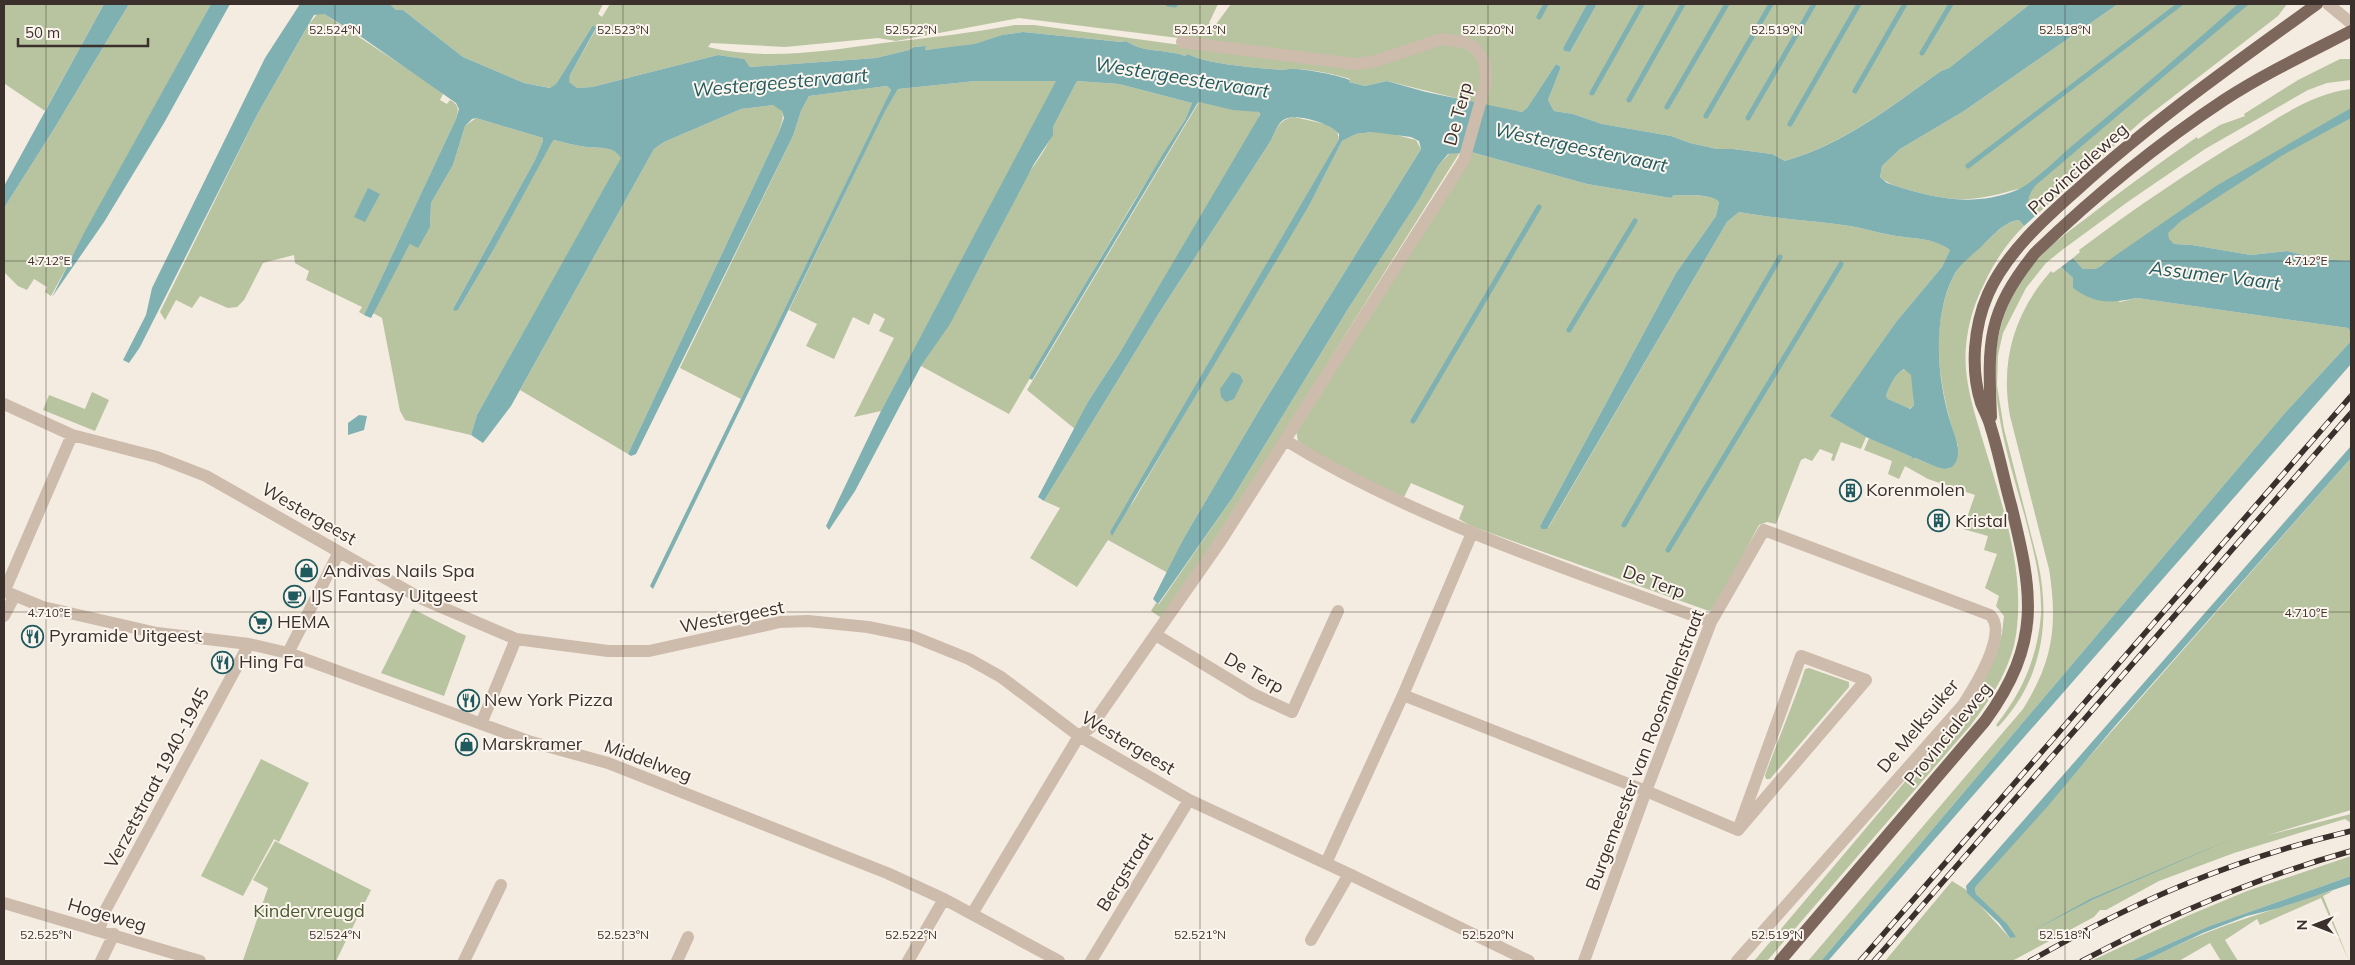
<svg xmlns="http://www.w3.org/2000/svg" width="2355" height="965" font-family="Mulish,sans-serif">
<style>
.green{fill:#b8c4a0}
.water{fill:#7fb0b2;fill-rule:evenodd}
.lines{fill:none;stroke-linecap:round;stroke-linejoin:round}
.stream{stroke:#7fb0b2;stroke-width:5}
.minor{stroke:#cdbbac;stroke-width:12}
.major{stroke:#7d675c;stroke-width:12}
.rail-casing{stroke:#3b302b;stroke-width:5.5}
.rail{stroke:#fbf5ee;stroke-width:4;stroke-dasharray:11;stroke-linecap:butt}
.ticks{fill:none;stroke:#3b302b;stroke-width:1;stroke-opacity:0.45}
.labels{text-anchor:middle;stroke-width:4;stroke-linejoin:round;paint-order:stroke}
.street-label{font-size:18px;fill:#3b302b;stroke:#fbf5ee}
.poi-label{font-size:18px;fill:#3b302b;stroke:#fbf5ee;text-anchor:start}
.park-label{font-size:18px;fill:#4a5a2e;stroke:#fbf5ee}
.water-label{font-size:19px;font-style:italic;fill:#1f5a5e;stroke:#fbf5ee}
.ticks-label{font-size:12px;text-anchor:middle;fill:#3b302b;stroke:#fbf5ee;stroke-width:4;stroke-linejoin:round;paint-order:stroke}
</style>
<rect width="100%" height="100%" fill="#f4ebe1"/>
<!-- green -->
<path class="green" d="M4,4H104L45,111L5,84L4,86Z
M129,4H211L51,296L45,292L47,287L34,279L27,290L18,286L4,272V208L54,129Z
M390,4H603L598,14L602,17L610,4H1218L1209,23L1214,27L1231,4H1587L1563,48L1564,51L1570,52L1597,4H2030L1949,68L1941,71C1892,106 1843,144 1785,161L1772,154L1733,149H1717L1690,143L1671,136L1602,124L1573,114L1554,111L1548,100L1561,67L1556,64L1527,108L1522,112L1485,106C1490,86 1495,64 1479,48C1451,19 1409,47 1379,56C1368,59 1356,60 1345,59L1019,18L896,41L878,38L785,47L711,43L708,47C765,61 826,51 883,43C927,38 971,33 1015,25H1034L1348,68C1360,68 1371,67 1383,63C1410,55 1456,26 1477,59C1486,73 1482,89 1476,103L1387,81L1365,86L1349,82L1350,79C1336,74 1296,66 1284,70C1260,68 1208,65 1188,54L1185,56C1166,49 1143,53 1126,41L1123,42L1023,32L1002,35L975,45L924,50L926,46L914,47L909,50L876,58L750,67L743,59L718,55L592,87L577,88L568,82L570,75L596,29L593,25L556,84L551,88L524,83L463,57L403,10H396Z
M2118,4H2287L2278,16L2144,119L2035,216C2025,206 2030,200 2018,189C1974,201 1960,203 1916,192C1903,188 1890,186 1880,177L1882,166L1900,149L1964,111Z
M318,13L324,14L432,85L443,94L440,100L447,104L450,100C459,105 459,109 456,119L364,315L359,312L362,307L306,280L309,271L295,263L294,255L263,263L244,300L237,307L228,308L200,296L192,308L176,300L165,320L160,312L258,113L309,24Z
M2340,59H2351V80L2327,83L2308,90L2205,149L2129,201L2062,250L2046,263L2026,288L2003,333L1998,355L1997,385L2004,429L2038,562C2051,622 2042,681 1998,727L1996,725C2022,693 2038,656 2041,614C2042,582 2034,552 2026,521C2002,433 1969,348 2030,268C2045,249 2065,234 2084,220C2121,191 2158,164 2197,137L2198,139L2220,125L2245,116L2244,114L2298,80Z
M1047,80L1057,81L881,411L854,417L894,338L879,331L885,319L874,313L869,325L853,317L834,359L806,346L817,324L789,310L885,110L898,89L976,81Z
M1077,81L1119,84L1192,103L1185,120L1130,208L1009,414L921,366C962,307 992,243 1025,180C1034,163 1051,146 1053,127Z
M887,86L891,90L885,103L741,399L680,368L793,136L801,111L809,96Z
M2351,89V261L2320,259L2287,251L2251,255L2192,245L2173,244L2101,265L2096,270L2083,269L2073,258L2080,252L2079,250C2135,208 2192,169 2252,134C2283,115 2314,93 2351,89Z
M1199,102L1259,112L1260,118L1119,354L1089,400L1075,429L1027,390Z
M773,105C788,108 782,121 779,132L628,454L520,390L654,149L664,142L741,109Z
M1294,117L1325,124L1337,131L1339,139L1110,534L1135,499L1248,305L1310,204L1342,141L1356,134L1372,132H1385L1416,140L1421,149L1261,407L1185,536L1168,573L1108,540L1077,587L1030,558L1060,508L1044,501L1159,313L1270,142C1276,130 1279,119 1294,117Z
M476,118L543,138V141L535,160L453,309L458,310L494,249L551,142L554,140C565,143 575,145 586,147C599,149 613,145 622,158L477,415L471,435L405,420L400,411L382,318L373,313L410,244L430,227L431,203L453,165L465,126Z
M1460,152L1278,442L1163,619L1151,611L1156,603L1159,604L1233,497L1348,309L1420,198L1438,166L1449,154Z
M1471,152L1587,184L1671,198L1674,195C1686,196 1710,193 1719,202L1716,216L1676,273L1540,526L1548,528L1727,222L1739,212C1776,219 1813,220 1850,226C1864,228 1877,233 1891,235C1911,239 1934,237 1950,250L1942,267L1896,322L1831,416L1866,437L1861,449L1841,442L1834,461L1831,460L1833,454L1820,449L1812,461L1805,458L1801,460L1776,524L1767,522L1759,525L1721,597L1715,608L1709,611L1471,526L1459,519L1464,506L1411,483L1404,497L1339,468L1298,441L1296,430Z
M2019,220L2024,226C2007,243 1994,262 1984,284C1974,304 1968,324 1966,346C1963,377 1973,408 1982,438C2000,498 2024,563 2017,627C2014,663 1993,696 1971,725L1767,961H1754L1962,714L1996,655L2002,633L2004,616L1996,606L1999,596L1985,588L1997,554L1984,550L1988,536L1963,529L1975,495L1928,479L1905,466L1899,479L1888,474L1892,461L1864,450L1869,438L1912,457L1911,459L1914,458L1944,469L1958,446C1940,393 1928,330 1953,277C1959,265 1974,252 1985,243C1995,234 2004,222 2019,220Z
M2061,267L2073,278L2120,302L2137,298L2348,328L2351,333V341L2284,414L1821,961H1808L2023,709C2053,661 2058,625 2049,569L2010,416C2000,361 2014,313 2051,271L2053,273Z
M1905,369L1912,375L1914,405L1909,409L1888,399L1886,396C1889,386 1895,373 1905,369Z
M92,392L109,400L95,431L43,410L49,395L85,409Z
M2351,458V810L2268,835L2351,814V823L2345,819L2234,853L2159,881L2106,910H2100L2094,917L2012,961H1885L1952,881L1965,889L2010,938L2015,936L1976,894L1975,888L1978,884Z
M413,609L466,636L444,696L381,673Z
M1809,668L1849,682V687L1770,779H1766L1765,775L1800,684L1805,669Z
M261,759L309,783L279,842L274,839L243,896L201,876Z
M275,841L371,890L336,961L243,960L268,888L253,880Z
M2351,856V876L2207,927L2130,961H2091L2187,916L2247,891Z
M2333,891L2323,896L2349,961L2321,898L2260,925L2257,919L2225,940L2238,961H2221L2210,943L2179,961H2167L2166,959L2165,961H2144C2190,938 2229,923 2278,908C2297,903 2314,894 2333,891Z"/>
<!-- water -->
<path class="water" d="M104,4H129L54,129L4,208V186Z
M211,4H230L164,123L104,222L52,297L84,233Z
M300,4H390L396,10H403L463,57L524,83L550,88L556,84L593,25L596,28L570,75L569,82L577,88L592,87L718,55L744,59L750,67L876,58L909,50L914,47L926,46L925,50L975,44L1002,35L1023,32L1122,42L1126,41C1143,53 1166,49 1185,56L1188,54C1208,65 1260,68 1284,70C1296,66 1337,75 1350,80L1349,82L1365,86L1387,81L1426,92L1522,112L1527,108L1556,64L1561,67L1548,100L1554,111L1573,114L1602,124L1671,136L1690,143L1717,149H1733L1772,154L1785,161C1844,144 1892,106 1941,71L1949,68L2030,4H2118L1964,111L1900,149L1882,166L1880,177L1887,183C1931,198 1972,208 2017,190C2032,184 2060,156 2073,145C2129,99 2184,52 2238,4H2249L2036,185C2027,195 2025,206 2035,216L2024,226L2019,220C2003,222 1993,236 1982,246C1973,254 1958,266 1953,277C1932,319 1937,380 1951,424C1955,437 1964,455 1952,467L1944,469L1937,467L1915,458L1911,459L1912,457L1866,437L1830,416L1896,322L1942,267L1950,250C1933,237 1911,239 1891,235C1877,233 1864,228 1850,226C1813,220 1776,219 1739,212L1727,222L1547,529H1542L1540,526L1676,273L1716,216L1719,202C1710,193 1687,196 1674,195L1671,198L1587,184L1471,152L1448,154L1438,166L1420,198L1348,309L1233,497L1158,604L1153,599L1185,536L1261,407L1421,149L1419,141L1411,137L1372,132L1356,134L1342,141L1310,204L1112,536L1110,532L1339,139V134C1332,124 1297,113 1285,119C1277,123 1274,135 1270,142L1159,313L1044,501L1038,497L1089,400L1119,354L1260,115L1259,112L1233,110L1199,102L1197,104L1032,380L1029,378L1163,154L1185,120L1192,103L1119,84L1077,81L1053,127V135L1034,164L950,324L921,366L855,491L829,530L826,526L881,411L1056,81H976L898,89L885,111L653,589L650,586L891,90L887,86L809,96L801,111L793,136L636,454L631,456L628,454L779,132L784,118L782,111L773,105L741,109L664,142L654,149L511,406L483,443L471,435L477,415L621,158C613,145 599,149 586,147C575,145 565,143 554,140L552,142L494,249L458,310L455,311L453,309L535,160L543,141V138L476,118L472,119L465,126L453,165L431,203L430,227L418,248L410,244L371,318L364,315L456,119L459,109L456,103L360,36L324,14L314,15L258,113L140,347L129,363L123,360L146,315L152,288L265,58ZM1904,369L1911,375L1914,405L1910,409L1888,399L1886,396C1889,386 1895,374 1904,369Z
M1587,4H1597L1570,52L1564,51L1563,48Z
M2351,108V118L2283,155L2181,221L2168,233L2169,239L2174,244L2192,245L2251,255L2287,251L2320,259L2351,261V333L2348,328L2137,298C2110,303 2097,305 2073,288V278L2061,267L2073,258L2083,269H2096L2216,186Z
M368,188L380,194L365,222L354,217Z
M2351,341V364L1828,961H1821L2284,414Z
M1232,372L1240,375L1243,381L1234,399L1226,402L1221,397L1220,389Z
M359,415L367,416L364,430L348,435V423Z
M2351,446V458L2115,726L2047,807L1978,884L1975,888L1976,894L2007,924L2016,937L2010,938L1999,923L1967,893L1966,886Z
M2238,836L2094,899L2032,931L2090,899Z
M2351,876V884L2279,908L2247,916L2203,933L2144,961H2130L2207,927Z"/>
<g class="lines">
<!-- stream -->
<path class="stream" d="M1168,4L1175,5
M1539,17L1546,4
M1922,53L1951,4
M1855,91L1905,4
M1592,93L1642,4
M1629,100L1683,4
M1667,107L1727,4
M1706,116L1771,4
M1748,118L1814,4
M1790,124L1859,4
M1968,166L2180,4
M1569,330L1635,221
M1413,421L1539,207
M1624,525L1780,257
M1668,550L1841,264"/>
<!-- minor -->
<path class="minor" d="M2328,4L2351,23
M4,404L72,435L157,457L206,476L420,598L516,639L608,651H649L780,622L808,621L868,627L912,636L969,659L1001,677L1079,736L1189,800L1349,874L1529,961
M1285,440C1416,521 1567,568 1711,622
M4,591L43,607L157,633L249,644L288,653L528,741L608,763L887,873L944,899L1059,961
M4,592L72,435
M4,616L14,597
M1156,635L1253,694L1292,712L1338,611
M288,653L339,552
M1801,656L1866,680L1738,830Z
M1403,695L1646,791L1738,830
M481,724L516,639
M1326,863L1403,695L1472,533
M4,903L200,961
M972,914L1079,736L1090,728L1220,542L1464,160L1485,86L1486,76L1484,61L1474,47L1464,42L1442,39L1376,61L1355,64L1182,42
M99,930L106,909L249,644
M1311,940L1349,874
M101,961L114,934
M464,961L501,885
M677,961L688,937
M908,961L944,899
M1091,961L1189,800
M1584,961L1646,791L1711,622L1764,530L1990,615C2009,633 1974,688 1963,705L1737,961"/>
<!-- major -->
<path class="major" d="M1991,417C1988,343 1986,314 2035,253C2093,197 2156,145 2224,100C2264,74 2308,53 2351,31
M1780,961L1985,721C2042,642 2033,594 2011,505C2004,480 1999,453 1991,428C1989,419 1984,411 1981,403C1970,368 1974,326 1988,294C2006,253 2045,218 2078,189C2153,121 2235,63 2317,4"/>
<defs>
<path id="rail" d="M1860,961L2351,396
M1874,961L2351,413
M2030,961C2135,901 2233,859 2351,831
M2082,961C2167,916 2258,877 2351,851"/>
</defs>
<!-- rail casing -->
<use href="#rail" class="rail-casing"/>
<!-- rail -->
<use href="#rail" class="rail"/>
</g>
<!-- ticks -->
<path class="ticks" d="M46,4V961M335,4V961M623,4V961M911,4V961M1200,4V961M1488,4V961M1777,4V961M2065,4V961M4,261H2351M4,612H2351"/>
<!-- icons -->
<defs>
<symbol id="building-ring" viewBox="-11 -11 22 22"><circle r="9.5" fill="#fbf5ee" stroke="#1f5a5e" stroke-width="1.5"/><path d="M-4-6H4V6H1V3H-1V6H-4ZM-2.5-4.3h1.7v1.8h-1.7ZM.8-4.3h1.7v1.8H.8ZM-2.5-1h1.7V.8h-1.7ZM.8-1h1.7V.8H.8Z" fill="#1f5a5e"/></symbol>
<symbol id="shop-ring" viewBox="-11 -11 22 22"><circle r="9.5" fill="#fbf5ee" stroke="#1f5a5e" stroke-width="1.5"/><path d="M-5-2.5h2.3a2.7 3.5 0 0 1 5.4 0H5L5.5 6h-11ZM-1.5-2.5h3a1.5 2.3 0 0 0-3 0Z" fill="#1f5a5e"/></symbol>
<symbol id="cafe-ring" viewBox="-11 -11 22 22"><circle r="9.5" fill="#fbf5ee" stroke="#1f5a5e" stroke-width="1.5"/><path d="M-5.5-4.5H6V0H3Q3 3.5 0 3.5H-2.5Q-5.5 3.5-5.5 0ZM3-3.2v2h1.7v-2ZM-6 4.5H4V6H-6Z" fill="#1f5a5e"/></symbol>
<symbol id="supermarket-ring" viewBox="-11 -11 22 22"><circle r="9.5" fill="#fbf5ee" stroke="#1f5a5e" stroke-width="1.5"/><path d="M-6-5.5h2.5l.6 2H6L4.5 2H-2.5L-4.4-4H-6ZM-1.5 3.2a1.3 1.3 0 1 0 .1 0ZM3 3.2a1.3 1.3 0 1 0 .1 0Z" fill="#1f5a5e"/></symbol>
<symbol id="restaurant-ring" viewBox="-11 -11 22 22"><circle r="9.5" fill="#fbf5ee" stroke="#1f5a5e" stroke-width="1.5"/><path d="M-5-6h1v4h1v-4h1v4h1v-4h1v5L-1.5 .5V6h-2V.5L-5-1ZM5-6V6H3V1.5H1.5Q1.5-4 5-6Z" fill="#1f5a5e"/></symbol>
</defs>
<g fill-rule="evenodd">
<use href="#building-ring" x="1838" y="478" width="25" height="25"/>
<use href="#building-ring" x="1926" y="508" width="25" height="25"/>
<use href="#shop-ring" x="294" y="558" width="25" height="25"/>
<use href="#cafe-ring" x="282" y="584" width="25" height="25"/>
<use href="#supermarket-ring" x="248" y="610" width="25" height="25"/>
<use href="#restaurant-ring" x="20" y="624" width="25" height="25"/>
<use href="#restaurant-ring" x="210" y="650" width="25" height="25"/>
<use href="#restaurant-ring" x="456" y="688" width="25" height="25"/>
<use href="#shop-ring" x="454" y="732" width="25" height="25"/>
</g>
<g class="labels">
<!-- street labels -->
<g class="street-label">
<text transform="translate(1458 114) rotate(-75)" y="6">De Terp</text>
<text transform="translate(2078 169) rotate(-42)" y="6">Provincialeweg</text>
<text transform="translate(309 514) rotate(30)" y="6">Westergeest</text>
<text transform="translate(1654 582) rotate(20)" y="6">De Terp</text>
<text transform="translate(732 617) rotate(-11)" y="6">Westergeest</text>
<text transform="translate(1254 673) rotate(29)" y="6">De Terp</text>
<text transform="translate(1918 726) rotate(-50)" y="6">De Melksuiker</text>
<text transform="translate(1948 734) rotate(-51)" y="6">Provincialeweg</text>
<text transform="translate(1128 743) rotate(31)" y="6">Westergeest</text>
<text transform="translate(1645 750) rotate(-69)" y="6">Burgemeester van Roosmalenstraat</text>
<text transform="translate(648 761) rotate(20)" y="6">Middelweg</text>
<text transform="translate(157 778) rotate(-62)" y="6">Verzetstraat 1940-1945</text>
<text transform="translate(1125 872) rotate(-58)" y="6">Bergstraat</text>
<text transform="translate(107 915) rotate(16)" y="6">Hogeweg</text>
</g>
<!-- poi labels -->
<g class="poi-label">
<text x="1866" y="496">Korenmolen</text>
<text x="1955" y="527">Kristal</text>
<text x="323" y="577">Andivas Nails Spa</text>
<text x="311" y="602">IJS Fantasy Uitgeest</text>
<text x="277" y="628">HEMA</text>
<text x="49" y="642">Pyramide Uitgeest</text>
<text x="239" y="668">Hing Fa</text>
<text x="484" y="706">New York Pizza</text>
<text x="482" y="750">Marskramer</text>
</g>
<!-- park labels -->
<g class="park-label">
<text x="309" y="917">Kindervreugd</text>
</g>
<!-- water labels -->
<g class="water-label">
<text transform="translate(1182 77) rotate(9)" y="7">Westergeestervaart</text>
<text transform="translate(780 82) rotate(-5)" y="7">Westergeestervaart</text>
<text transform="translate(1581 147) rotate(12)" y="7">Westergeestervaart</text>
<text transform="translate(2215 275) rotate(7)" y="7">Assumer Vaart</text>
</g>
</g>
<g class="ticks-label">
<text x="335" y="34">52.524°N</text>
<text x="623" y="34">52.523°N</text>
<text x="911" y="34">52.522°N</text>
<text x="1200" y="34">52.521°N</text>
<text x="1488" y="34">52.520°N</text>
<text x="1777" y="34">52.519°N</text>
<text x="2065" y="34">52.518°N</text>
<text x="2306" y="265">4.712°E</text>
<text x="49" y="265">4.712°E</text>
<text x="2306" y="617">4.710°E</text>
<text x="49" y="617">4.710°E</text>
<text x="46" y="939">52.525°N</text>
<text x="335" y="939">52.524°N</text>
<text x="623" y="939">52.523°N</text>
<text x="911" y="939">52.522°N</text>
<text x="1200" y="939">52.521°N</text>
<text x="1488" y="939">52.520°N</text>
<text x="1777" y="939">52.519°N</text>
<text x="2065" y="939">52.518°N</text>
</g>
<!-- border -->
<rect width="2355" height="965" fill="none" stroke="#3b302b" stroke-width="10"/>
<!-- north arrow -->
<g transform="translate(2315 925) rotate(270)" stroke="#fbf5ee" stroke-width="4" paint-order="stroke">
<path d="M0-4L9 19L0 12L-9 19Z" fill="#3b302b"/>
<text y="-8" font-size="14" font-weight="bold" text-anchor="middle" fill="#3b302b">N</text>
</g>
<!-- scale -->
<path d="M18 38v8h130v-8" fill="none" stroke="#3b302b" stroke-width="2.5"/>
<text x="25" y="38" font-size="15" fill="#3b302b" stroke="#fbf5ee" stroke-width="4" paint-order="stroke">50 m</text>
</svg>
